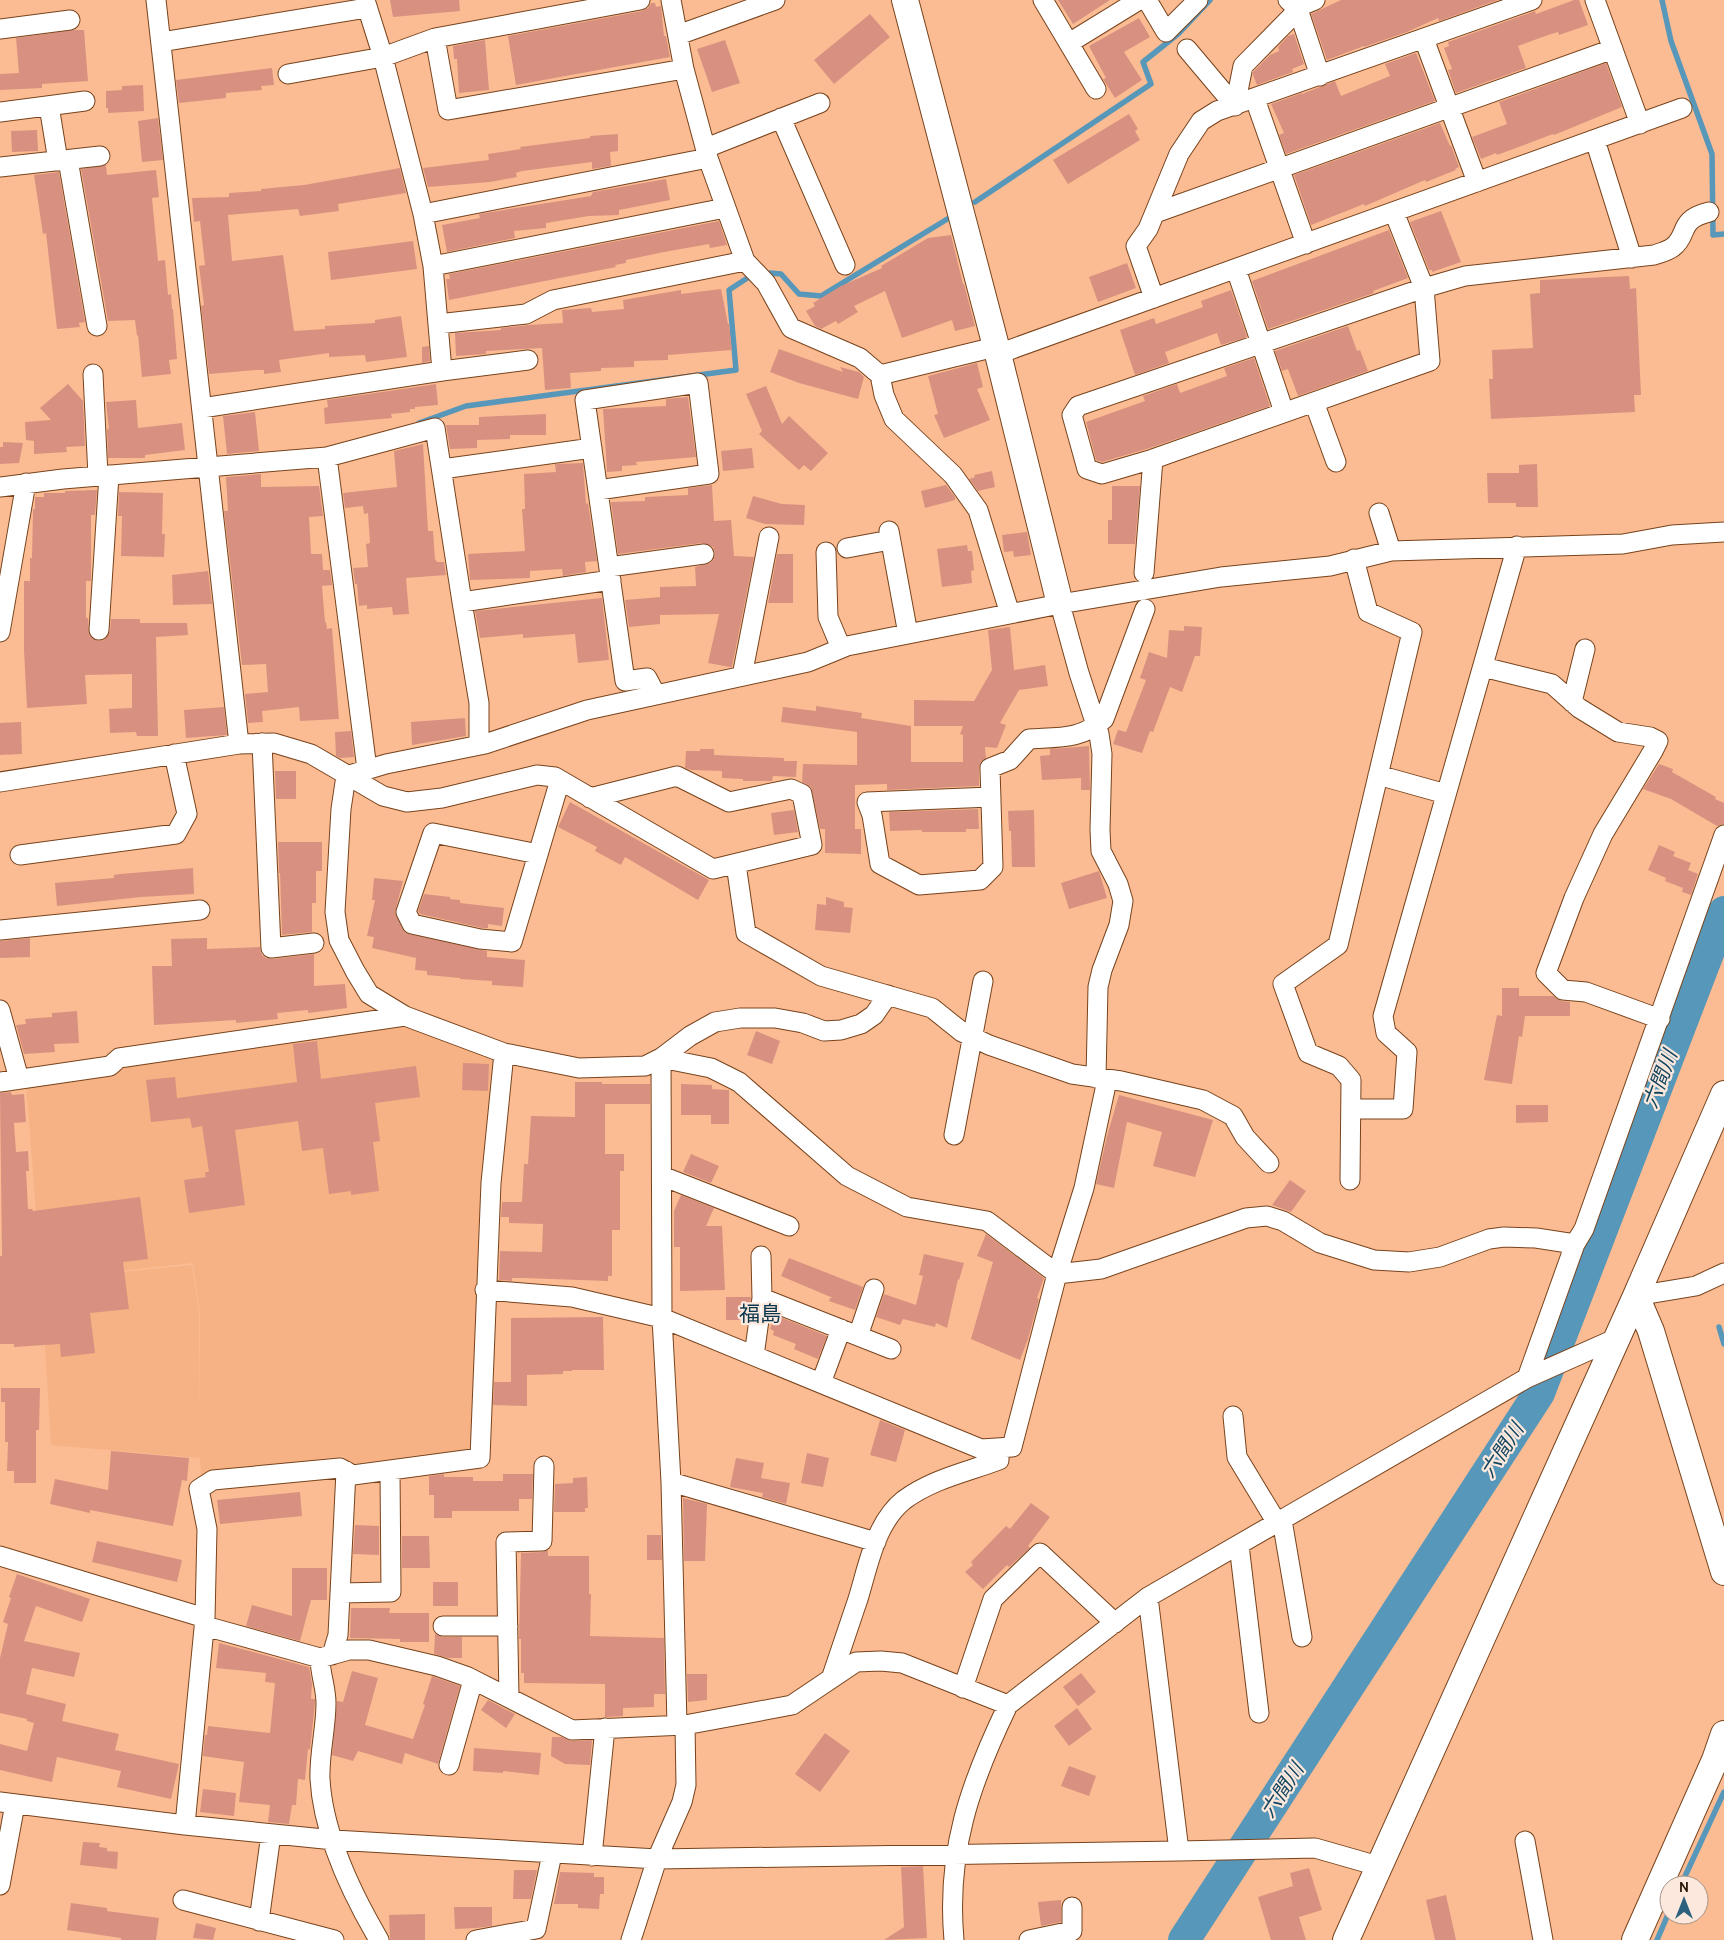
<svg xmlns="http://www.w3.org/2000/svg" width="1724" height="1940" font-family="Cabin,'Noto Sans JP',sans-serif">
<style>
.built{fill:#f6b184}
.lines{fill:none;stroke-linecap:round;stroke-linejoin:round}
.stream{stroke:#5797ba;stroke-width:5.5}
.river{stroke:#5797ba;stroke-width:32}
.building{fill:#d89180}
.street-casing{stroke:#78431c;stroke-width:21}
.secondary-casing{stroke:#78431c;stroke-width:28}
.street{stroke:#fff;stroke-width:19}
.secondary{stroke:#fff;stroke-width:26}
.labels{text-anchor:middle;stroke-width:4.5;stroke-linejoin:round;paint-order:stroke}
.water-label{font-size:20px;font-style:italic;fill:#124660;stroke:#fce8dc}
.quarter-label{font-size:21px;fill:#09364c;stroke:#fce8dc}
</style>
<rect width="100%" height="100%" fill="#fbbc93"/>
<!-- built -->
<path class="built" d="M404,1024L496,1060L479,1291L476,1300L473,1444L467,1449L351,1464L343,1456L201,1475L200,1458L51,1445L41,1280L192,1265L199,1314L200,1435V1314L193,1263L41,1279L26,1081L120,1065Z"/>
<g class="lines">
<!-- stream -->
<path class="stream" d="M1662,0L1671,41L1712,154L1713,235L1724,234
M975,202L1151,84L1143,62L1178,34L1210,0
M770,273L781,274L799,294L821,296L949,218
M419,423L466,406L736,370L729,290L752,275
M1719,1327L1724,1344
M1681,1885L1724,1792
M1657,1940L1669,1912"/>
<!-- river -->
<path class="river" d="M1184,1940L1539,1393L1724,912"/>
</g>
<!-- building -->
<path class="building" d="M390,0H459L460,11L393,17Z
M1058,0H1110L1073,24Z
M1341,0H1498L1439,21L1438,18L1407,32L1364,47V46L1327,60L1311,14Z
M1574,0H1579L1588,25L1559,35L1558,32L1548,35L1518,46L1526,68L1456,93L1448,70L1452,69L1444,48L1449,46L1448,42L1535,11L1536,14Z
M651,3H655L656,7L661,6L664,36H666L670,57L516,85L508,36L642,11L648,8Z
M870,14L890,37L834,84L814,60Z
M1139,18L1150,37L1124,52L1142,80L1115,98L1103,79L1106,78L1089,46Z
M73,30H84L88,81L42,84V88L0,90V74L19,73L16,38Z
M1294,34L1304,64L1292,69L1293,72L1257,85L1253,75V72L1270,55L1279,51L1278,47L1288,36Z
M485,40L489,90L459,93L457,59H454L453,46Z
M725,40L740,83L712,92L697,49Z
M1416,53L1435,101L1286,154L1279,135L1284,133L1271,104L1302,93V94L1335,81L1341,96L1390,76L1385,64Z
M1606,63L1622,107L1554,135L1553,134L1497,155L1496,153L1481,159L1472,137L1507,124L1499,102Z
M272,68L274,85L261,86L262,90L226,93V98L179,103L176,80Z
M143,85L144,111L108,113V108H106V91L122,90V86Z
M1129,114L1138,129L1135,131L1140,140L1068,184L1053,160Z
M158,118L163,160L142,162L138,121Z
M1440,123L1450,146L1451,145L1459,167L1455,169L1456,170L1426,182L1425,180L1365,206L1364,204L1311,225L1294,175Z
M37,130L38,151L12,152L11,131Z
M618,134V151L610,152L611,166L592,169V162L522,171L516,173L517,177L490,182L428,187L423,168L489,160L488,154L521,149L520,147L590,138V136Z
M106,165L107,175L156,170L159,197L152,198L158,261L165,260L168,295L171,294L172,309H173L177,359L169,360L171,374L142,377L138,335L137,336L135,320L108,321L81,169Z
M400,168L406,193L338,204L339,211L300,216L298,209L228,215L232,261L283,255L294,331L325,329V326L375,323V320L401,316L407,357L366,362L365,355L329,357V353L279,360L281,372L264,374V370H256L209,374L201,306L204,305L199,266L205,265L200,221L194,222L192,198L229,197V193L261,191V189L304,185Z
M59,172L85,322L79,323L80,327L57,329L46,233L43,234L34,175Z
M666,179L670,200L619,210V215L589,216L546,223V228L514,231L515,238L447,252L442,225L480,218L479,214L591,196L593,192Z
M1441,211L1461,262L1432,272V270H1429L1410,222Z
M719,221L727,245L710,248L709,244L664,252L626,260V263L615,265L616,267L449,300L446,279H450L449,274Z
M1389,230L1408,278L1373,291L1374,293L1268,329L1252,281Z
M951,235L963,284H964L975,326L955,331L952,320L902,338L885,291L854,306L858,312L838,324L836,321L821,329L815,326L806,311L815,306L813,303L841,286L882,268L881,266L928,238Z
M413,241L417,269L331,280L328,252Z
M1127,263L1136,288L1098,302L1089,277Z
M1629,276L1630,289L1636,288L1641,395H1634L1635,412L1491,419L1489,379H1493L1492,350L1533,348L1530,294L1540,293V280Z
M721,289L728,324H729L732,350L668,355V360L634,361V367L601,368V371L570,373L571,388L545,390L542,348L486,351V354L456,356L455,333L501,330V328L529,325L563,323L562,310L591,308L592,312L624,309L623,300L681,290V294Z
M1231,290L1247,337L1221,345L1217,333L1165,352L1169,363L1135,375L1120,330L1154,318L1156,324L1203,307L1201,301Z
M1348,326L1357,351L1360,350L1368,371L1298,396L1288,369L1282,371L1275,351Z
M429,346L430,361L422,363V347Z
M779,349L843,372L840,367L859,372L864,377L858,399L799,383L770,372Z
M1254,358L1270,406L1150,448L1102,462L1096,460L1086,422L1145,401L1143,396L1177,384L1180,393L1227,376L1224,368Z
M977,363L983,387L977,389L990,420L944,438L934,415L938,414L928,376Z
M68,384L83,401L85,446L66,447L67,452L34,454V441L26,440L25,422L51,420L40,408Z
M436,384L438,405L415,407V409H410V412L391,414L392,418L325,424L324,408L328,407L327,400Z
M766,386L782,424L789,416L828,453L811,471L804,465L799,470L759,434L762,431L746,394Z
M688,397L696,457L636,462L637,465L622,466V471L607,472L603,409L666,406V399Z
M136,400L138,428L182,423L185,450L145,455V458H108L107,428L109,430L106,402Z
M255,412L259,451L227,454L223,416Z
M546,414V435H510V439L477,440V448L450,449L446,425H479V417Z
M3,442L23,443L19,463L0,464V447H3Z
M423,444L428,531H433L435,559L437,562H444L446,575L406,578L409,614L393,615L392,607L367,609V605L359,606L357,584H355L353,568L368,567L366,544L370,543L368,513L364,514L363,506L345,508L343,493L397,487L394,451Z
M752,448L754,468L723,471L721,451Z
M583,463L586,504L588,503L597,561L585,562L586,572L563,576L562,569L530,571V578L470,580L468,554L525,551L522,509H525L524,474L556,472L555,464Z
M1537,464L1538,507H1516V503H1488L1487,473H1519V465Z
M992,471L995,487L978,491L969,479L975,477L974,475Z
M261,474V487L319,486L323,516L309,517L311,554H322L323,570H330L332,585L322,586L325,622H326L327,629L332,628L339,719L300,721L299,707L262,711L263,722L248,723L245,694L268,692L266,664L242,665L224,511H228L226,477Z
M712,485L714,521L731,520L734,556L754,557L732,667H730L708,663L719,614L660,615V624L629,627L625,600L660,597V587L696,586L695,567L710,563L714,559L715,553L713,547L702,543L618,554L611,502L645,501V497L688,495V488Z
M946,485L955,497V500L925,508L921,491Z
M1112,486H1140L1135,544H1108V520H1112Z
M97,490L95,515H91V581H86V618H88L89,635L98,641L104,640L110,631L111,619H140V623H187L188,635L156,637L158,736H137L136,732L110,733L109,709L132,708V674L85,675L87,704L27,708L24,650V581H30V558H32L33,509H35V497H44V493H65V491Z
M119,492L163,493L162,534H165L164,557L121,556L122,516H118Z
M753,496L782,504L805,505L804,525L765,524L746,518Z
M1027,532L1031,555L1014,557L1013,551L1004,552L1002,535Z
M967,545L968,551H972L974,570L971,571L972,583L942,587L937,549Z
M777,554H793V603H768Z
M208,571L212,604L173,605L172,575Z
M602,598L609,660L578,663L575,634L523,638V634L480,638L475,611Z
M1184,626L1202,627L1200,656H1195L1182,692L1170,687L1153,732L1150,731L1142,753L1113,744L1118,730L1126,732L1146,680L1140,678L1149,652L1167,658L1169,630L1184,631Z
M1010,627L1014,670L1045,665L1048,686L1019,690L1000,723L1006,725L997,748L985,747L986,758L981,761L979,768V786L887,790V784L855,785V829H861V854L825,853V829H820L811,787L802,782L803,764L857,765V732L781,722L783,707L816,711V706L862,713L861,718L911,726V762H963V735L960,734L963,726H914V700L974,701L992,670L988,630Z
M224,707L227,735L186,738L184,710Z
M465,718L466,736L412,745L411,722Z
M21,722L22,754L0,755V723Z
M351,731L354,757L340,758L336,756L335,732Z
M1089,746L1090,790H1081V778L1042,780L1040,756L1050,755V749Z
M700,749H714V755L784,758V761H797L796,777L773,776L772,781H743V779L722,778V771L691,770L685,768L686,751H700Z
M1659,764L1673,769L1672,772L1716,797L1715,799L1724,803V824L1717,826L1671,799L1643,789Z
M275,771H296V799H276Z
M570,802L709,880L698,900L625,857L621,865L595,851L597,847L558,827Z
M978,809L979,829H966V832H922V830L890,831L889,812Z
M794,810L798,832L774,835L771,813Z
M1034,810L1035,867H1012L1011,831H1009L1008,811Z
M278,842H322V871H316V903H312V932L282,935L280,873H279Z
M1659,845L1675,852L1673,856L1691,863L1688,870L1698,874L1691,895L1682,892L1683,888L1665,881L1666,878L1648,870Z
M193,868L194,894L141,897L57,906L55,883L114,878V875L120,874Z
M1099,871L1107,898L1069,909L1061,883Z
M374,878L403,881L395,912L405,933L487,951V957L525,960L523,987L492,985V981L460,979V978L427,975V971L415,970L416,958L372,948L374,937L367,936L375,900H372Z
M424,894L450,897V899L460,900V903L504,908L502,926L488,924V928H482L420,914L418,911Z
M826,897L844,902V907L853,908L850,933L815,930L817,904L826,905Z
M30,938V957L0,958V941Z
M207,938V949L260,947L262,955L266,958L272,959L314,954V986L345,984L347,1008L308,1013V1010L277,1013L278,1019L236,1023V1020L154,1025L152,966H172L171,939Z
M1502,988H1519V996H1553L1561,1001L1570,1002V1016H1525L1522,1037L1519,1036L1512,1084L1484,1080L1497,1015L1502,1016Z
M77,1011L79,1043L54,1044L55,1052L24,1054L16,1025L26,1024L25,1019L52,1017V1013Z
M756,1031L780,1041L772,1064L747,1055Z
M317,1041L321,1079L416,1066L420,1097L375,1103L380,1141L373,1142L379,1191L351,1195V1191L329,1194L323,1148L302,1151L298,1121L235,1130L245,1205L189,1213L184,1180L206,1177L205,1172H209L202,1126L192,1128L190,1118L151,1122L146,1080L175,1077L177,1098L297,1082L293,1044Z
M463,1063L489,1064L488,1091L462,1090Z
M575,1082H602V1084H650V1104H605V1154H624V1171H620V1230H612V1276H608V1281L522,1278H512V1281L499,1280L500,1251L542,1252L543,1224L509,1223V1217H501L502,1202H522L524,1164H528L531,1116L575,1117Z
M681,1084L712,1085V1089L729,1090V1124H711V1115H681Z
M11,1092L12,1095L24,1094L26,1122L14,1123L16,1152L28,1151L29,1171H26L28,1209H32L33,1211L140,1197L148,1259L123,1262L129,1309L90,1313L95,1353L61,1357L60,1344L14,1347V1344H0V1256H2L0,1093Z
M1119,1095L1213,1120L1195,1177L1153,1166L1162,1132L1127,1122L1114,1188L1096,1184L1107,1136Z
M1516,1105H1548V1122L1516,1123Z
M691,1154L719,1166L711,1183L683,1172Z
M1290,1180L1306,1191L1291,1212L1272,1205Z
M681,1195L714,1208L706,1226H722L725,1290L680,1291V1247H674V1211Z
M986,1234L1044,1278L1037,1298L1039,1299L1028,1339L1020,1360L971,1339L993,1262L977,1256Z
M924,1254L964,1263L959,1280L958,1279L947,1328L936,1323L935,1327L903,1319L900,1325L876,1317L884,1294L916,1305L923,1276L919,1275Z
M789,1258L863,1287L855,1310L829,1301L830,1298H833L781,1276Z
M726,1297H751L748,1320H726Z
M775,1315L827,1336L818,1359L794,1349L796,1344L773,1335L774,1331L770,1329Z
M603,1317L604,1370H572V1371H563V1374L527,1375V1406L493,1405L494,1382H511V1318Z
M1,1388H40L39,1430H36V1483H14V1471H7L8,1442H5V1402H1Z
M880,1420L905,1430L896,1462L870,1455Z
M111,1451L189,1458L187,1481L182,1480L173,1526L90,1510V1513L50,1504L55,1479L108,1490Z
M807,1453L829,1458L823,1487L801,1483Z
M736,1458L764,1463L761,1478L790,1483L786,1504L762,1497L763,1493L730,1487Z
M444,1474V1477H473V1481H503V1474H533L532,1499H519V1511H452V1518H434V1495H429V1476Z
M587,1477L588,1508H585V1512H554L555,1484L573,1483V1478Z
M300,1492L302,1516L220,1524L217,1500Z
M683,1498L707,1504L705,1561H684Z
M1031,1503L1050,1517L1028,1546L1030,1548L1009,1567L1007,1565L983,1589L965,1572L973,1565L971,1562L1006,1526L1010,1529Z
M355,1525L379,1526V1555L353,1554Z
M647,1535H661L662,1560H647Z
M402,1536H429L430,1568H402Z
M97,1541L182,1560L177,1582L92,1562Z
M548,1550V1556H589V1594H591L590,1636L664,1638L665,1694H654V1707L623,1708V1716L605,1717V1684L524,1683V1673H521V1639H519L521,1553L542,1552Z
M292,1568H327V1600H311L300,1641L246,1626L252,1605L292,1616Z
M17,1574L90,1599L82,1622L36,1606L24,1641L80,1653L74,1677L32,1668L26,1694L66,1704L62,1721L119,1734L115,1750L179,1764L171,1799L117,1787L121,1771L57,1757L52,1782L0,1770V1744L27,1751L34,1723L27,1721V1719L0,1713V1658L8,1624L3,1622L11,1598L9,1597Z
M433,1582H458V1606H433Z
M351,1608H390L389,1613H429V1642H400V1639L350,1638Z
M435,1634L443,1637H462V1658H448L434,1654Z
M219,1643L309,1667L312,1684L311,1699H315V1703L310,1750L308,1749L305,1780L298,1779L296,1805H292L289,1824L268,1822L270,1805L239,1802L244,1762L203,1756L205,1735H207L208,1726L270,1733L275,1683L265,1682L266,1673L216,1668Z
M352,1671L378,1678L365,1725L413,1739L425,1705L423,1704L432,1676L460,1686L438,1764L405,1753L402,1764L358,1751L353,1761L332,1755L337,1701L343,1702Z
M1081,1673L1096,1692L1078,1706L1063,1687Z
M687,1674H707V1700L688,1702Z
M488,1700L515,1714L506,1728L481,1710Z
M1077,1708L1092,1729L1069,1746L1054,1726Z
M825,1733L850,1751L820,1792L795,1774Z
M552,1737H562L572,1741L592,1740L590,1765L565,1764L551,1756Z
M474,1748L541,1753L539,1775L503,1771V1773L473,1771Z
M1069,1766L1096,1776L1089,1796L1061,1786Z
M203,1789L236,1793L234,1816L200,1812Z
M83,1842L100,1843L99,1847L107,1848V1851L118,1852L117,1869L80,1865Z
M923,1866L927,1938L884,1940L904,1927L901,1867Z
M1309,1868L1322,1910L1299,1917L1306,1940H1271L1258,1897L1293,1886L1290,1873Z
M514,1870H537L531,1899H513Z
M560,1872L594,1873V1877H604V1894H600L599,1909L578,1908V1904H554Z
M1446,1895L1456,1940H1435L1426,1900Z
M1061,1900V1922L1041,1926L1038,1902Z
M71,1903L107,1908V1911L159,1918L156,1940H121V1938L67,1930Z
M454,1907H492V1926L477,1928L455,1929Z
M425,1914V1940H390L389,1915Z
M196,1923L216,1928L213,1940L193,1938Z"/>
<g class="lines">
<defs>
<path id="street" d="M156,0L239,744
M365,0L383,57L423,214L433,266L442,371
M640,0L435,38L448,110L684,69
M671,0L684,69L708,158L745,261
M1043,0L1096,89
M1147,0L1166,32L1198,0
M1288,0L1298,9L1320,76
M1595,0L1640,124
M0,29L70,20
M678,35L775,0
M1424,39L1477,182
M161,42L367,8
M1069,43L1139,0
M1187,49L1235,106
M288,74L383,57L435,38
M1255,99L1306,244
M49,106L58,161
M1235,106L1243,66L1303,5L1315,0
M0,112L85,101
M781,118L845,265
M1595,140L1632,258
M706,148L820,103
M68,160L97,326
M0,167L100,156
M1394,212L1424,288L1430,361L1153,459L1102,474L1087,469L1072,415L1078,406L1424,288L1465,276L1654,255C1660,253 1668,251 1673,247C1689,235 1677,220 1709,212
M1155,213L1613,49
M423,214L708,158
M433,266L725,208
M1236,269L1284,412
M1154,298L1136,246L1148,229L1179,154L1201,121L1217,111L1532,0
M438,324L526,314L553,300L745,261L766,283L791,328L860,358L880,375L995,347
M998,354L1682,108
M93,374L98,476
M880,375L884,395L894,419L953,475L978,510L1010,614
M1314,402L1336,462
M202,408L442,371L528,360
M327,457L367,769
M442,469L592,448
M0,487L63,479L327,457L435,428L462,602L479,703V745
M598,490L709,474L698,383L585,400L625,681L647,678L656,695
M1379,513L1391,551
M889,531L908,634
M847,548L890,540
M826,552L828,617L841,648
M609,567L704,554
M1144,573L1153,459
M462,602L611,580
M1060,604L1079,673L1099,734L1102,754L1100,830L1101,851L1118,884L1123,901L1119,925L1102,970L1098,987L1096,1078
M99,630L109,475
M0,632L26,483
M1483,667L1552,684L1579,708L1618,732L1650,737L1658,741L1653,751L1603,834L1574,898L1546,973L1563,990L1586,992L1660,1019
M742,676L769,537
M1572,702L1585,649
M262,743L271,948L314,943
M1378,775L1446,794
M346,776L386,764L485,744L587,710L808,662L847,646L1060,604L1221,577L1330,566L1391,551L1623,544L1672,535L1724,532
M346,776L341,809L335,912L339,940L355,971L369,994L405,1016L504,1053L579,1068L645,1066L661,1058L690,1036L715,1022L740,1018H775L803,1023L824,1031L841,1030L861,1024L874,1015L888,995
M0,782L239,744L274,743L311,754L383,796L407,802L442,798L537,775L555,777L713,869L812,845L802,794L791,789L729,802L677,776L590,798
M991,797L867,802L872,815L880,864L919,885L980,880L993,867L990,768L1010,760L1029,739C1058,737 1081,740 1104,719L1145,609
M538,854L433,833L406,912L412,924L480,939L512,942L560,780
M20,855L176,834L187,814L174,754
M736,864L746,933L821,976L932,1008L962,1032L989,1045L1072,1074L1121,1081L1203,1100L1233,1116L1245,1137L1269,1163
M0,930L200,910
M0,1010L19,1079
M661,1058L711,1068L739,1082L847,1176L907,1207L987,1221L1057,1274L1101,1269L1246,1218L1267,1216L1283,1221L1320,1243L1374,1260L1409,1262L1440,1257L1489,1239L1504,1237L1536,1238L1575,1244
M661,1058L662,1318L671,1482L677,1725
M0,1082L110,1066L119,1058L405,1016
M1352,1109H1403L1407,1052L1386,1033L1383,1016L1517,546
M954,1135L983,981
M662,1176L789,1226
M1350,1180L1351,1080L1339,1066L1308,1053L1283,984L1338,945L1412,632L1368,612L1354,559
M485,1290L572,1297L662,1318L981,1449L1012,1447L1057,1274L1084,1188L1107,1080
M1636,1296L1696,1286L1724,1273
M762,1298L891,1349
M858,1336L874,1289
M754,1356L762,1298L761,1256
M1527,1378L1575,1244L1584,1229L1724,835
M821,1383L841,1329
M1233,1416L1237,1457L1277,1523
M671,1482L876,1542
M1282,1520L1302,1637
M1239,1545L1259,1713
M0,1556L205,1618
M340,1593L391,1592L390,1470
M205,1626L320,1658L349,1650H369L437,1666L468,1677L572,1730L685,1725L792,1705L856,1662L881,1661L902,1663L1008,1705L1148,1597L1527,1378L1617,1338
M443,1626H508
M332,1655L338,1635L346,1471
M320,1658C320,1674 326,1687 326,1703C326,1729 319,1754 320,1779C323,1833 352,1894 379,1940
M831,1679C840,1653 849,1626 858,1599C868,1567 875,1523 904,1500C932,1479 967,1472 999,1460V1448
M963,1688L993,1599L1040,1553L1115,1623
M509,1697L506,1542L542,1541L544,1466
M449,1765L473,1680
M0,1802L185,1825L334,1840L657,1859L1179,1851L1148,1597
M185,1825L205,1618L207,1529L199,1489L213,1480L340,1468L353,1475L480,1458L491,1183L504,1053
M1525,1841L1543,1940
M1179,1851L1315,1848L1378,1866
M592,1856L605,1728
M0,1885L15,1804
M183,1900L334,1940
M259,1921L271,1834
M476,1940L536,1929L552,1854
M631,1940L657,1859L682,1802L686,1785L685,1725
M954,1940C946,1851 970,1784 1008,1705
M1029,1940L1072,1931V1907"/>
<path id="secondary" d="M905,0L998,354L1060,604
M1636,1296L1651,1331L1724,1572
M1346,1940L1636,1296L1724,1094
M1635,1940L1715,1760L1724,1734"/>
</defs>
<!-- street casing -->
<use href="#street" class="street-casing"/>
<!-- secondary casing -->
<use href="#secondary" class="secondary-casing"/>
<!-- street -->
<use href="#street" class="street"/>
<!-- secondary -->
<use href="#secondary" class="secondary"/>
</g>
<g class="labels">
<!-- water labels -->
<g class="water-label">
<text transform="translate(1660 1079) rotate(-69)" y="7">六間川</text>
<text transform="translate(1502 1450) rotate(-57)" y="7">六間川</text>
<text transform="translate(1282 1790) rotate(-57)" y="7">六間川</text>
</g>
<!-- quarter labels -->
<g class="quarter-label">
<text x="760" y="1321">福島</text>
</g>
</g>
<!-- north arrow -->
<g transform="translate(1684 1900)"><circle r="24" fill="#fce8dc" stroke="#a89386"/>
<path d="M0-4L9 19L0 12L-9 19Z" fill="#2c617d"/>
<text y="-8" font-size="14" font-weight="bold" text-anchor="middle" fill="#2a1404">N</text>
</g>
</svg>
